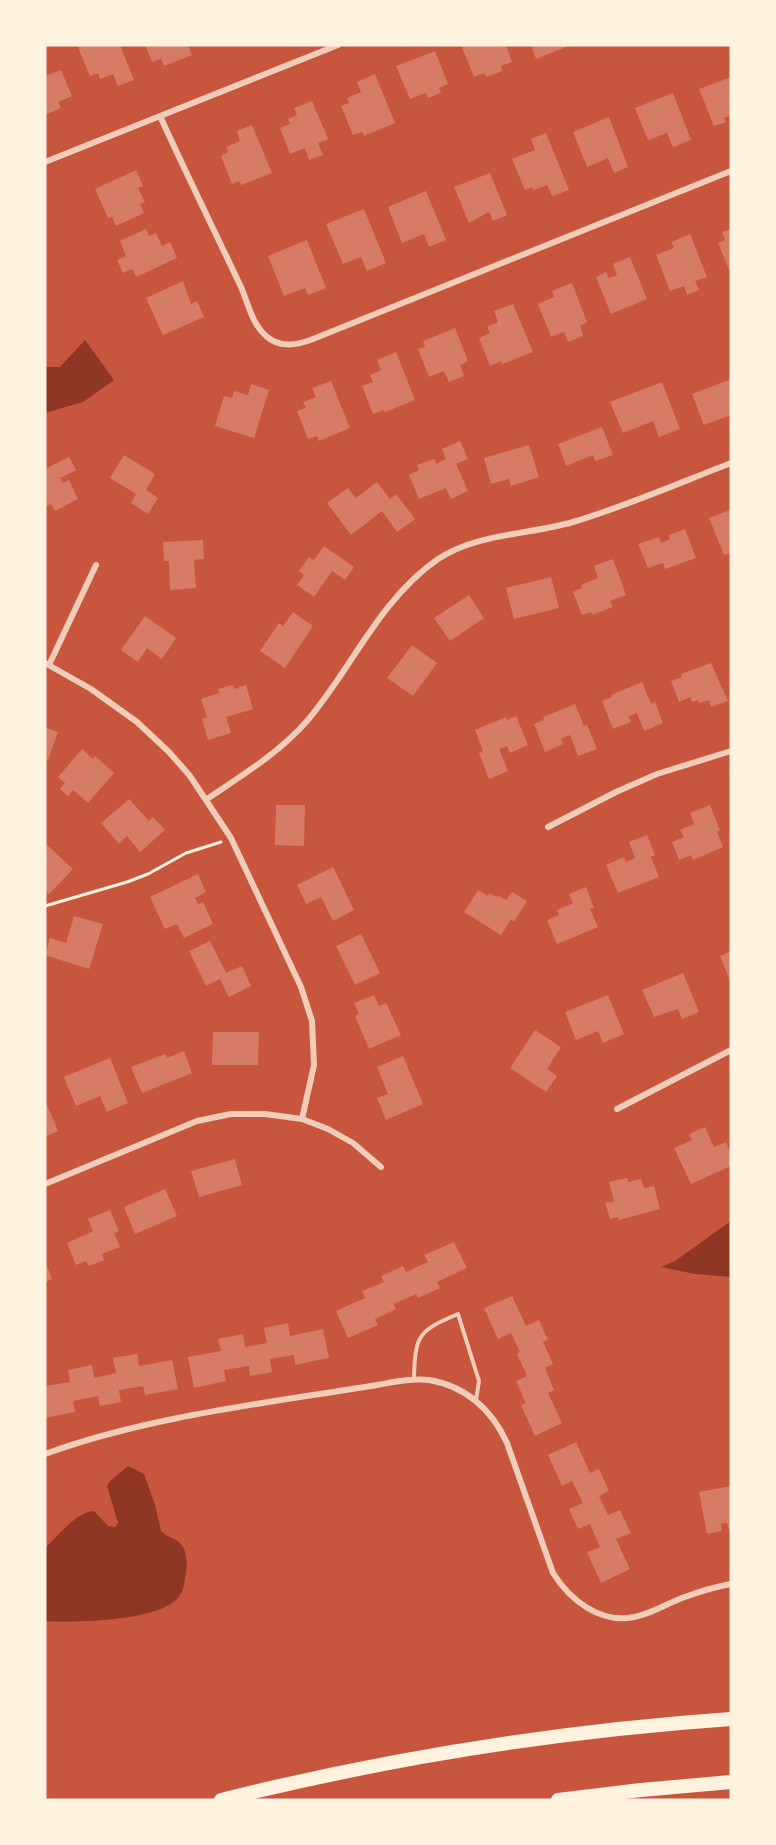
<svg xmlns="http://www.w3.org/2000/svg" width="776" height="1845" font-family="Montserrat,sans-serif">
<style>
.water{fill:#8f3625}
.building{fill:#d67c66}
.lines{fill:none;stroke-linecap:round;stroke-linejoin:round}
.path{stroke:#fff3e0;stroke-width:3}
.service{stroke:#f1ccb7;stroke-width:4}
.minor{stroke:#f1ccb7;stroke-width:6}
.motorway{stroke:#fff3e0;stroke-width:14}
</style>
<rect width="100%" height="100%" fill="#c8553d"/>
<!-- water -->
<path class="water" d="M85,340L114,380L83,402L45,413V367H60Z
M731,1221V1277L695,1274L661,1267L675,1261Z
M128,1466L144,1474L155,1505L161,1531C167,1538 178,1538 183,1547C188,1557 187,1568 185,1579C184,1586 182,1595 176,1600C154,1621 75,1623 45,1621V1548C58,1536 76,1512 94,1511L108,1526L115,1527L118,1523L107,1486L111,1480Z"/>
<!-- building -->
<path class="building" d="M77,45H120L134,80L118,86L113,74L100,79L98,73L90,76Z
M145,45H188L192,55L164,66L161,59L152,62Z
M461,45H506L512,62L501,66L502,71L486,77L484,73L474,77Z
M531,45H571L536,59Z
M435,51L448,84L439,88L441,93L428,98L426,93L410,99L396,66Z
M61,70L72,96L58,102L61,108L45,115V76Z
M375,74L395,123L364,136L362,132L353,135L341,106L349,103L347,98L361,92L357,82Z
M731,77V115L724,118L726,122L714,126L699,89Z
M673,93L691,140L673,147L667,133L648,140L635,108Z
M312,101L328,139L318,143L323,155L309,160L305,148L290,154L280,128L290,124L288,119L297,115L294,108Z
M609,117L628,167L614,173L608,158L587,167L573,132Z
M252,125L272,173L241,185L239,181L232,184L221,156L228,152L226,147L240,141L237,131Z
M546,133L569,190L552,196L547,185L534,190L532,187L525,190L512,159L535,150L531,139Z
M136,170L143,186L138,188L145,202L140,204L144,213L116,226L112,217L108,218L95,189Z
M490,173L507,215L493,221L489,212L469,223L454,187Z
M426,191L446,240L429,247L424,234L402,243L388,207Z
M364,209L386,263L367,271L361,257L343,264L326,224Z
M146,229L149,236L156,233L162,246L170,242L177,258L136,277L132,269L123,273L117,260L126,256L120,241Z
M731,229V269L729,270L718,243L725,240L722,232Z
M690,234L707,277L695,281L699,290L687,295L684,286L670,291L656,255L674,248L671,242Z
M307,240L326,288L308,295L305,288L284,296L268,256Z
M630,257L647,299L611,314L596,277L606,272L609,278L617,275L613,264Z
M183,281L191,304L197,301L204,317L163,335L146,298Z
M572,283L587,322L580,326L583,336L568,342L564,332L551,337L538,304L554,297L552,291Z
M513,304L533,352L502,364L501,361L490,366L479,338L490,333L487,327L498,322L494,311Z
M455,328L468,361L460,365L464,376L449,382L444,371L429,377L418,349L425,347L423,341Z
M396,352L415,400L385,412L384,410L373,414L362,386L373,382L370,375L381,370L377,360Z
M731,379V415L704,425L692,394Z
M331,381L350,428L319,441L317,436L308,439L297,411L306,408L303,402L316,397L312,388Z
M662,382L680,429L659,437L653,421L623,433L610,402Z
M251,384L269,390L254,438L215,426L224,396L232,398L234,391L248,395Z
M602,427L613,455L595,461L593,455L566,466L558,444Z
M460,441L468,459L456,464L468,491L451,499L446,488L419,499L409,475L419,470L417,465L434,459L436,464L446,459L442,449Z
M529,445L539,477L511,486L509,479L491,484L484,458Z
M124,455L155,474L146,490L158,498L148,514L131,503L136,494L110,478Z
M69,457L76,470L60,478L63,483L69,480L78,499L55,511L51,504L45,507V469Z
M377,482L390,499L396,494L415,519L397,532L382,511L351,535L327,503L348,488L356,498Z
M730,510L731,553L724,555L709,518Z
M685,529L696,558L665,569L663,563L648,568L638,544L659,537L661,543L670,539L669,535Z
M203,540L204,559L194,560L196,588L170,590L169,561H164L163,542Z
M324,546L354,567L345,580L332,571L314,597L297,585L304,575L299,571L309,557L314,560Z
M613,559L626,595L610,601L613,607L592,615L591,612L582,615L573,592L582,588L581,585L598,578L594,566Z
M551,577L559,608L514,619L506,588Z
M469,595L484,618L450,641L434,618Z
M293,612L313,626L285,668L260,651L279,623L283,626Z
M145,616L176,638L162,659L147,648L138,662L121,650Z
M412,645L437,663L413,696L387,678Z
M711,663L728,701L711,707L709,700L699,703L698,700L692,702L690,697L679,702L671,681L682,677L681,674Z
M642,682L651,704L655,702L663,723L644,731L637,713L629,716L631,722L613,729L602,701L612,697L611,695Z
M233,685L234,689L246,685L253,709L226,717L231,733L208,740L202,719L207,717L201,699L219,693L218,689Z
M575,704L584,726L587,725L597,749L578,756L570,735L561,739L563,744L545,752L534,724L544,720L543,717Z
M516,716L528,745L510,753L507,746L499,749L508,771L489,779L479,753L483,751L475,730L506,717L507,720Z
M45,727L58,732L48,760L45,759Z
M82,749L93,759L95,756L114,773L88,803L73,790L68,796L60,789L65,783L58,777Z
M129,799L149,821L153,817L165,830L140,852L127,836L119,844L101,823Z
M276,805H305L304,846L275,845Z
M710,805L720,830L717,832L723,847L693,860L691,855L679,860L672,842L684,837L680,830L694,824L690,813Z
M647,835L655,855L651,857L659,877L618,893L606,865L624,857L626,862L635,858L629,842Z
M45,843L73,869L49,894L45,891Z
M333,867L354,910L333,921L321,897L306,904L297,885Z
M198,874L206,892L195,898L198,904L203,902L213,924L184,938L177,924L165,929L150,897Z
M586,887L594,908L590,909L598,927L557,944L547,920L559,915L557,910L573,903L569,894Z
M478,890L488,896L489,893L496,897L497,895L506,900L512,892L527,901L514,922L511,919L501,935L464,912Z
M74,916L103,924L89,969L45,955L50,938L66,943Z
M361,934L380,973L355,985L336,946Z
M210,941L226,973L242,966L251,986L229,997L220,979L206,986L189,951Z
M731,951V983L720,956Z
M683,973L699,1012L682,1019L678,1009L654,1017L642,990Z
M374,995L379,1006L386,1003L401,1035L369,1049L355,1016L359,1014L354,1003Z
M608,995L624,1034L603,1043L598,1031L576,1040L565,1012Z
M535,1030L561,1047L547,1069L557,1076L546,1092L510,1068Z
M213,1032H259L258,1065H212Z
M184,1051L192,1073L142,1093L131,1067L165,1054L167,1058Z
M403,1056L423,1104L386,1120L377,1098L388,1094L377,1067Z
M110,1058L128,1103L107,1112L100,1096L76,1106L64,1077Z
M45,1100L58,1131L45,1137Z
M705,1127L714,1147L726,1142L731,1154V1166L691,1184L674,1148L692,1140L689,1134Z
M235,1159L242,1185L199,1197L191,1171Z
M627,1178L628,1182L641,1179L644,1188L654,1186L660,1209L619,1220L618,1217L610,1219L605,1203L614,1201L609,1182Z
M165,1189L177,1216L135,1234L124,1207Z
M110,1210L119,1231L114,1233L120,1247L102,1254L104,1260L89,1266L86,1261L76,1265L67,1243L93,1231L88,1219Z
M454,1242L467,1268L437,1282L440,1288L418,1298L416,1294L394,1304L396,1309L375,1319L378,1325L348,1338L336,1311L365,1298L362,1291L384,1282L381,1276L403,1266L406,1272L428,1262L424,1255Z
M45,1261L52,1279L45,1282Z
M512,1296L526,1326L539,1320L548,1340L543,1342L553,1364L545,1368L554,1390L548,1393L562,1423L535,1436L521,1405L526,1403L516,1381L527,1376L517,1354L520,1352L511,1333L498,1339L484,1308Z
M288,1323L290,1336L323,1329L329,1358L295,1365L294,1355L270,1359L272,1372L250,1376L249,1366L224,1370L226,1381L194,1388L188,1357L221,1351L218,1339L243,1334L245,1347L267,1343L264,1328Z
M137,1354L139,1366L172,1360L178,1389L145,1395L143,1386L119,1390L121,1402L100,1406L98,1396L73,1401L75,1412L45,1418V1386L70,1382L68,1370L92,1365L94,1378L116,1373L113,1358Z
M576,1442L590,1473L599,1469L609,1491L599,1496L608,1515L620,1510L631,1533L616,1539L630,1569L601,1583L587,1552L600,1547L590,1524L578,1529L569,1509L583,1503L572,1481L562,1486L548,1455Z
M731,1486V1536L727,1523L721,1524L722,1531L707,1534L699,1492Z"/>
<g class="lines">
<!-- path -->
<path class="path" d="M45,906L127,882L148,874L186,853L221,842"/>
<!-- service -->
<path class="service" d="M414,1379C415,1335 418,1331 458,1314L479,1381L476,1400"/>
<!-- minor -->
<path class="minor" d="M160,116C186,173 214,230 241,287C248,303 252,324 266,336C280,349 298,345 313,339L731,171
M45,162L338,45
M45,663L91,689L137,722L169,752L190,776L231,838L301,987L312,1021L314,1065L302,1119
M49,665L96,565
M207,799C241,776 279,753 307,721C352,668 379,600 438,559C477,533 529,535 573,522C627,506 679,483 731,463
M548,827L616,792L657,774L731,751
M617,1109L731,1050
M45,1184L197,1121L231,1114H265L302,1119L328,1129L353,1143L381,1167
M45,1454C149,1416 268,1403 377,1385C394,1382 412,1378 429,1380C466,1386 492,1410 507,1443L553,1573C570,1600 600,1624 634,1617C651,1614 666,1604 682,1598C698,1592 714,1587 731,1584"/>
<!-- motorway -->
<path class="motorway" d="M221,1800C388,1758 559,1731 731,1719
M558,1800L641,1790L731,1782"/>
</g>
<!-- border -->
<rect width="776" height="1845" fill="none" stroke="#fff3e0" stroke-width="93"/>
</svg>
